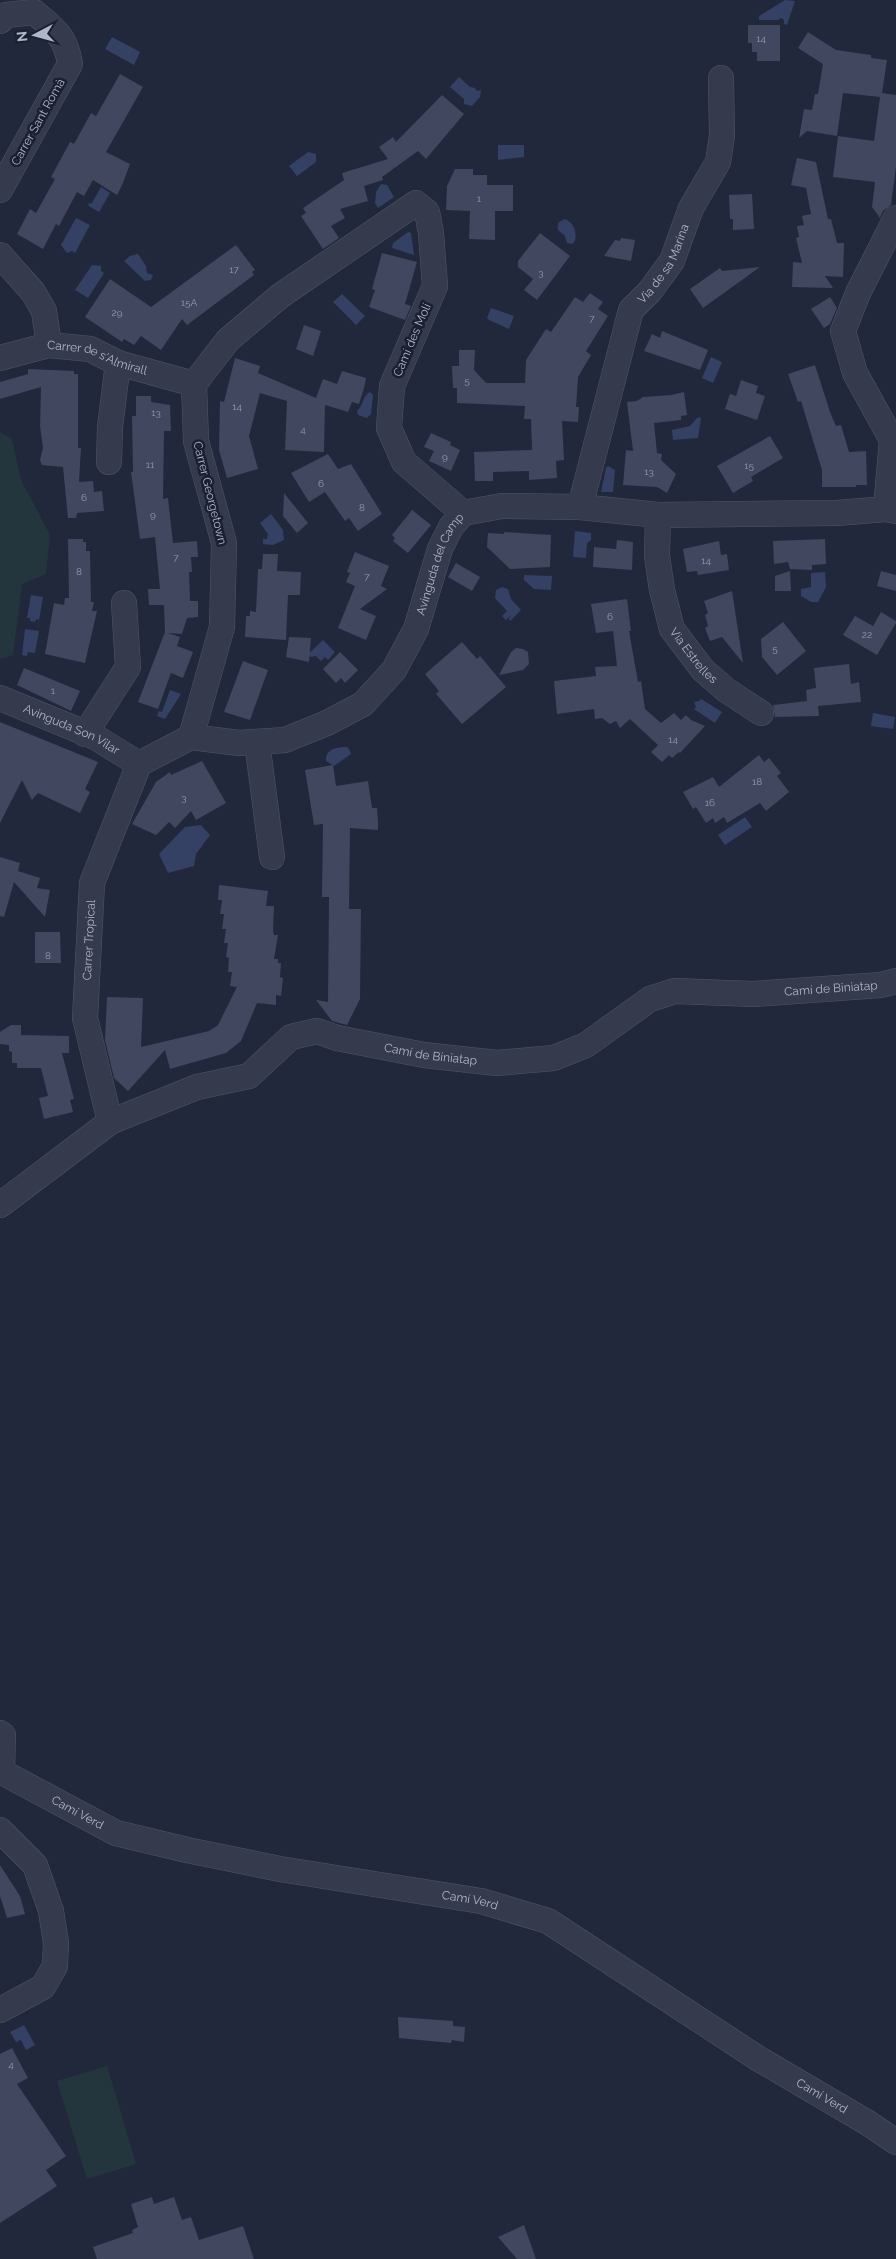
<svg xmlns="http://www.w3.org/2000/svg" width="896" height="2259" font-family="Raleway,sans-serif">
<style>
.green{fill:#23363d}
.water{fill:#344164}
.building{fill:#40475f}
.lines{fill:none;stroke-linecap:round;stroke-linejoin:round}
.minor-casing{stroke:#505667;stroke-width:26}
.minor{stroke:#353b4c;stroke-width:25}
.labels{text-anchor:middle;stroke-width:5;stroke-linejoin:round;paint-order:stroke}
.number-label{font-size:10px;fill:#949aae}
.street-label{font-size:12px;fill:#b0b6c8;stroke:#1a2031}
</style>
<rect width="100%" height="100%" fill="#21283c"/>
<!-- green -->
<path class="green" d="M0,432L12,439L21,480L50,535L46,574L22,584L13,655L0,659Z
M107,2066L136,2164L87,2179L57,2081Z"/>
<!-- water -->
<path class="water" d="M785,0L795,1L787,25L784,24V20L781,18L778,20H759V16Z
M112,37L140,52L134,65L105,49Z
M459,77L470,87L475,88L477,91L481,90L480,97L472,106L464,104V99L450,87Z
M498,145H524V157L498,160Z
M308,152L316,154V162L297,176L289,166Z
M381,184L387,185L394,197L378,208L375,203L376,192Z
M101,187L110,193L99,212L89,206L88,204L92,203Z
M76,218L90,225L75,253L72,251L67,253L61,245Z
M565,219C574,223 577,232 575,241L572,244L567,243L565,236C560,231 555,231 559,222Z
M408,232L411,233L414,255L392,248L393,243Z
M138,254L146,266L147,273L153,275L151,280L145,281L124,261L130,256Z
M92,265L101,266V271L104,273L88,298L75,290Z
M342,294L365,316L356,325L333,302Z
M491,308L514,316L509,329L489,320L487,318Z
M711,357L722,362L713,383L702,378Z
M370,392L373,395L371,414L367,418L358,415L357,411C363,406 363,395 370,392Z
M698,417L701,418L698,438L673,440L672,430L690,426Z
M608,466L615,470L613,492H601L606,468Z
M271,514L283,530L284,540L273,545L263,544V539H267L268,534L260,523Z
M575,531L591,533V540L587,543L586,558L573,557Z
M825,572L826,587L818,602H811L801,596V589L811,587V573Z
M524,575L552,576L551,590L534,589L524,580Z
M502,587L508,589L511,599L521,610L510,621L509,619L511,615L506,620L502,616L507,611L495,598L496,590Z
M31,595L43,597L39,620L36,619L35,622L30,621V618H27Z
M25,629L39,631L35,653L28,652L27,656L22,655Z
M323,640L335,652L328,660L325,657L321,661L316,656L310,657L309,653Z
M170,690L181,694L165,719L157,716L159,711L162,712Z
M701,699L722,712L715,723L694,709L696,707L694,702L699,701Z
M873,713L895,717L893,729L871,726Z
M347,747L349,749L351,754L334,766L326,761C325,749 337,747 347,747Z
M745,817L752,827L725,845L718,835Z
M201,825L210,835L196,854L194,866L168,873L159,854L185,827Z
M24,2025L35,2045L26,2050L21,2040L16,2042L10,2032Z"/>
<!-- building -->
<path class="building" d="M748,25H780V61H757V52H752V43H748Z
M808,32L836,50L871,55V58L887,60L882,93L896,95V167L891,205L883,211L880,218L872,207L875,182L833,177L838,136L874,141L880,97L843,93L837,136L807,131L799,138L804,109L812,110L815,94H818L823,64L798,48Z
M120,74L143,87L106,152L130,164L123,183L117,195L93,180L84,196L77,192L59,226L56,224L43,249L17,234L30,209L36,213L55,179L51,177L70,142L74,144L91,113L96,116Z
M442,95L464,114L426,159L418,151L382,177L383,180L364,186L368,201L340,209L345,218L331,226L339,238L323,249L301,216L306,213L303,208L344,180L342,173L388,159L379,147L393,137L396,142Z
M797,158L816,162L828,219H831L837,243H844L843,277L825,276L833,288L792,287L793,262L802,263L796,238L799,237L797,226L804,225L802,216L811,214L806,188L791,185Z
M455,169H473V175H487V185H513V211H495V240L469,239L470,211L446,210L447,186Z
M752,194L754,229L733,230V219H730L729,195Z
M540,233L570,256L537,300L524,290L533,279L518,267V261Z
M621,238L635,240L631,261L604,256L615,240L620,241Z
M236,245L255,270L252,272L254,275L187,325L182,319L161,350L141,336L134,345L124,339L122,342L85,317L110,279L151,307Z
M382,253L417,262L405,304L411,306L405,320L369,307L375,290L372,289Z
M760,267L703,308L690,289L720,268L722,271Z
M590,293L603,302L598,309L608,316L586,351L591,355L578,377L576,407H579L578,422L562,421L564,460L556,461L557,478L529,480V471L493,472V481H475L474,452L532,450L531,419H524L525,406L457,403V388H453L452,366H459V350H475L474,370L486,383H525L526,360L546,329L551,332L575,297L583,302Z
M830,297L837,308L830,324L824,328L811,309Z
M304,325L321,331L313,356L296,349Z
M662,331L708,350L700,370L644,351L652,334L660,338Z
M235,358L260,366L258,373L316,398L323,379L337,384L342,371L366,378L364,388L359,404L352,402L348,412L325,405L324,452L285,450L287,401L260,393L249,436L258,469L227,478L219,450L220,401L224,402Z
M815,365L830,412L836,426L841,425L849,452L866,451L867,485H856V487H822V470L801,401L798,402L788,374Z
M28,369L74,371V374H78V448H81L79,482L93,481L94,492L102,491L104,511L77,513L76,518H68L63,467L42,465L40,460L43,448L40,426L41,387L0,399V382L28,374Z
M741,380L758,386L756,393L765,396L757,420L725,409L730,394L736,396Z
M684,392L687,415L681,416V420L654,423L657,453L662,454L661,460L676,474L667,493L657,487L623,485L626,450L633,451L627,402L637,401L643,397L671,395Z
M136,396H151V402L170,405L171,431H164L163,499L168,498L173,543L197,541L198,557H191L192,572H189L190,601H198V617L187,618L182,634L168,633L180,637L177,646L193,652L183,678L171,673L158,709L138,702L165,632L164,605H149L148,589H160L155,537L140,539L131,472H133L132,416H136Z
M431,433L451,442L450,445L460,450L451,471L429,461L434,451L424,447Z
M770,436L783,458L751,477L753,481L733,493L717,466Z
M328,454L338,469L351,464L382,514L358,531L349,518L345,521L325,492L309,502L291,473Z
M284,493L308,523L297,533L283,516Z
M412,510L431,525L408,553L393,541L395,538L392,535Z
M504,532L551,535L550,567L510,569L487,547L488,533L504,534Z
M68,539H83V542H86V551H90L91,602H94L92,611H97L85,663L45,654L54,603L64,605L65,598H69Z
M825,539L826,564L812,565V570L790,569L788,562L774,564L773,541Z
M617,540L633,542L632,570L593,567L594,547L616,549Z
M719,541L721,555L727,554L729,570L698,575L697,571L687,572L683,549Z
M355,552L389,566L381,586L387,589L360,609L376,616L366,640L338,628L355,586L346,582L350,573L347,572Z
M263,554H278L277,571L301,572L300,595H288L286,640L245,637L246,616H250V611L256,612L258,569H262Z
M456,563L480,577L472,591L448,577Z
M790,571L791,591H775V576Z
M881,571L896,575V591L877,586Z
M732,591L743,663L722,637L710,641L705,628L708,626L705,615L708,613L704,601Z
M627,599L631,631H629L638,682L641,681L645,709L661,723L674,713L681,720L686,715L691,720L705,726L680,753L679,752L672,758L669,755L662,762L651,752L658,745L630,719L620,728L616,721L610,724L602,718L595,719L594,709L557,714L554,681L596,676L595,667L617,666L613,631L596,633L591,604Z
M881,612L896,621V623L877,655L843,635L855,616L873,626Z
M783,622L806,651L777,675L762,657L761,639Z
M289,637L311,638L309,662L286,657Z
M462,642L477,659L480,656L506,687L462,724L436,694L439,691L425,674Z
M516,648L523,649L528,652L529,664L523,670L499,675L511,652Z
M340,652L358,670L345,683L341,678L336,683L323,669Z
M243,661L268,670L250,720L224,712Z
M849,664L851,684L859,682L861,702L818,706L819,716L775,717L773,705L807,701L806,690L816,688L814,668Z
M24,668L80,691L71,711L17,685Z
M0,722L98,762L85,789L90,792L80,813L38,793L32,800L22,780L0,823Z
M759,755L764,762L769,758L781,773L777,776L789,792L766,811L760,803L727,823L724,817L715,823L713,818L706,823L696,807L693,809L683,792L713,777L719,787Z
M202,761L226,803L196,820L191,811L175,828L169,822L156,835L132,824L156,782L170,772L171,775Z
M333,765L336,786L368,781L372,808H377L378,822V830L350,828L349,909H361L360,999L347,1025L332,1021L316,1000L328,1002L329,897H322L323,824L314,825L305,770Z
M0,857L20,863L18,871L40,878L37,888L50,890L45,917L14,882L4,917L0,916Z
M219,885L268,891L266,906H274L273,931L274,935H278L274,959H278V963H281L280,977L283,978L281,996L276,995V1005L257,1003L241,1041L226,1053L170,1069L165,1050L128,1091L114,1078L105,1040L107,997L143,998L141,1047L209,1031L218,1025L237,987L230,986L232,972H228L229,958L226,957L228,943H224L226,929H222L224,914H220L222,900H218Z
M35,932H60L61,963H35Z
M11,1025H21V1035L69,1036V1053H62L74,1099L70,1100L73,1112L44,1119L39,1098L48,1096L41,1068H17V1063H12V1052L9,1051V1045L0,1044V1032Z
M0,1865L20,1896L25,1914L7,1918L0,1896Z
M398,2017L453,2021V2026L465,2027L464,2042L452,2040L451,2043L399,2038Z
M12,2048L28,2078L17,2084L66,2156L46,2170L57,2186L0,2223V2054Z
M152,2197L154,2204L174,2197L182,2220L191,2217L199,2240L243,2226L254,2259H97L93,2247L133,2233L132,2230L138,2227L131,2204Z
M524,2225L536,2259H517L498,2237Z"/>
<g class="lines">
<defs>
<g id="minor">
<path d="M0,21L6,15L34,12C55,29 66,37 70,64L0,190"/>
<path d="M0,255L33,292L44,311L49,345"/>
<path id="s1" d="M0,358L49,345L90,349L118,363L194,384"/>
<path d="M109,462L110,427L118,363"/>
<path id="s2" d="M580,507L631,310L650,291L672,261L691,208L718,162L722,136L721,78"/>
<path d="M886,509L892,440L855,373L843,331L858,293L896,218"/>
<path id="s3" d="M658,515L657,556L662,590L672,629L703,670L726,690L761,713"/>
<path id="s4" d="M0,698L95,737L139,764"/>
<path d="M85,734L128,667L124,603"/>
<path d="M191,737L222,627L224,543L196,441L194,384L228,340L280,296L416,203L427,212L431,233L435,286L392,386L389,428L404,462L463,513"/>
<path d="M257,742L272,857"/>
<path id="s5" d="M139,764L191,737L239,743L285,740L327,723L363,704L394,670L416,629L440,549L451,527L463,513L502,506L580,507L658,515L837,513L886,509L896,511"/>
<path id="s6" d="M110,1122L85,1018L92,883L139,764"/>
<path id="s7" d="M0,1205L110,1122L197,1087L249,1076L291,1037L317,1031L337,1038L424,1055L497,1063L554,1058L586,1045L650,999L675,991L753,994L881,985L896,981"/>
<path d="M0,1733L3,1735L2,1771"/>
<path id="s8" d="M0,1771L116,1833L187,1850L280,1869L481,1901L548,1921L759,2059L868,2123L896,2142"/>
<path d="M0,1830L35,1865L51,1911L56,1943L55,1966L43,1987L0,2010"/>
</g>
</defs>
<!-- minor casing -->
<use href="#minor" class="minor-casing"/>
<!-- minor -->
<use href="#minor" class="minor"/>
</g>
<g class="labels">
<!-- number labels -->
<g class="number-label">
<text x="761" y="42">14</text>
<text x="479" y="202">1</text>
<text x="234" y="273">17</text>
<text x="541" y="276">3</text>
<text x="189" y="306">15A</text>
<text x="117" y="316">29</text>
<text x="592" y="322">7</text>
<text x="467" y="384">5</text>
<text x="237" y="410">14</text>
<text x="156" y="416">13</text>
<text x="303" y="433">4</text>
<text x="445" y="460">9</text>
<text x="150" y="468">11</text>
<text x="749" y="469">15</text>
<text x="649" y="475">13</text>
<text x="321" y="487">6</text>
<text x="84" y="501">6</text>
<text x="362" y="511">8</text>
<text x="153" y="518">9</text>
<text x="176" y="561">7</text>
<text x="706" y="564">14</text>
<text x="79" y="575">8</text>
<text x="367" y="580">7</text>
<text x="610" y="620">6</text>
<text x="867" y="638">22</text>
<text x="775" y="652">5</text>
<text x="53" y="694">1</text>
<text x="673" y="743">14</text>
<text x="757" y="785">18</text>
<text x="184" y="801">3</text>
<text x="710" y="806">16</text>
<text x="48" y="959">8</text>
<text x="11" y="2068">4</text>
</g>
<!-- street labels -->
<g class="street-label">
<text transform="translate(38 122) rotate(-61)" y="4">Carrer Sant Romà</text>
<text dy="4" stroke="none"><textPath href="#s2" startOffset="261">Via de sa Marina</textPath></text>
<text transform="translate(412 340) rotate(-67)" y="4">Camí des Molí</text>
<text dy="4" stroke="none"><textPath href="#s1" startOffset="101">Carrer de s'Almirall</textPath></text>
<text transform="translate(210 493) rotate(76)" y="4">Carrer Georgetown</text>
<text dy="4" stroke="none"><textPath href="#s5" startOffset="401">Avinguda del Camp</textPath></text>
<text dy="4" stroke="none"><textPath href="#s3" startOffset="150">Via Estrelles</textPath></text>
<text dy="4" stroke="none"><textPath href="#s4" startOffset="78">Avinguda Son Vilar</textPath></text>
<text dy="4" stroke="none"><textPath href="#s6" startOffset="185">Carrer Tropical</textPath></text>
<text dy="4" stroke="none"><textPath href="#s7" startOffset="905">Camí de Biniatap</textPath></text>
<text dy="4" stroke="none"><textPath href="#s7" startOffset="485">Camí de Biniatap</textPath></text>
<text dy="4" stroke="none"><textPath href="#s8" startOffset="88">Camí Verd</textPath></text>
<text dy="4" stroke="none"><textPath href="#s8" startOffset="492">Camí Verd</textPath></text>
<text dy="4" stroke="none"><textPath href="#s8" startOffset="898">Camí Verd</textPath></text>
</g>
</g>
<!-- north arrow -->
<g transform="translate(35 35) rotate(264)" stroke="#1a2031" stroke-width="4" paint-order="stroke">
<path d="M0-4L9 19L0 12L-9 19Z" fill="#b0b6c8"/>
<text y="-8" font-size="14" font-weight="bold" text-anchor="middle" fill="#b0b6c8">N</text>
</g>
</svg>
